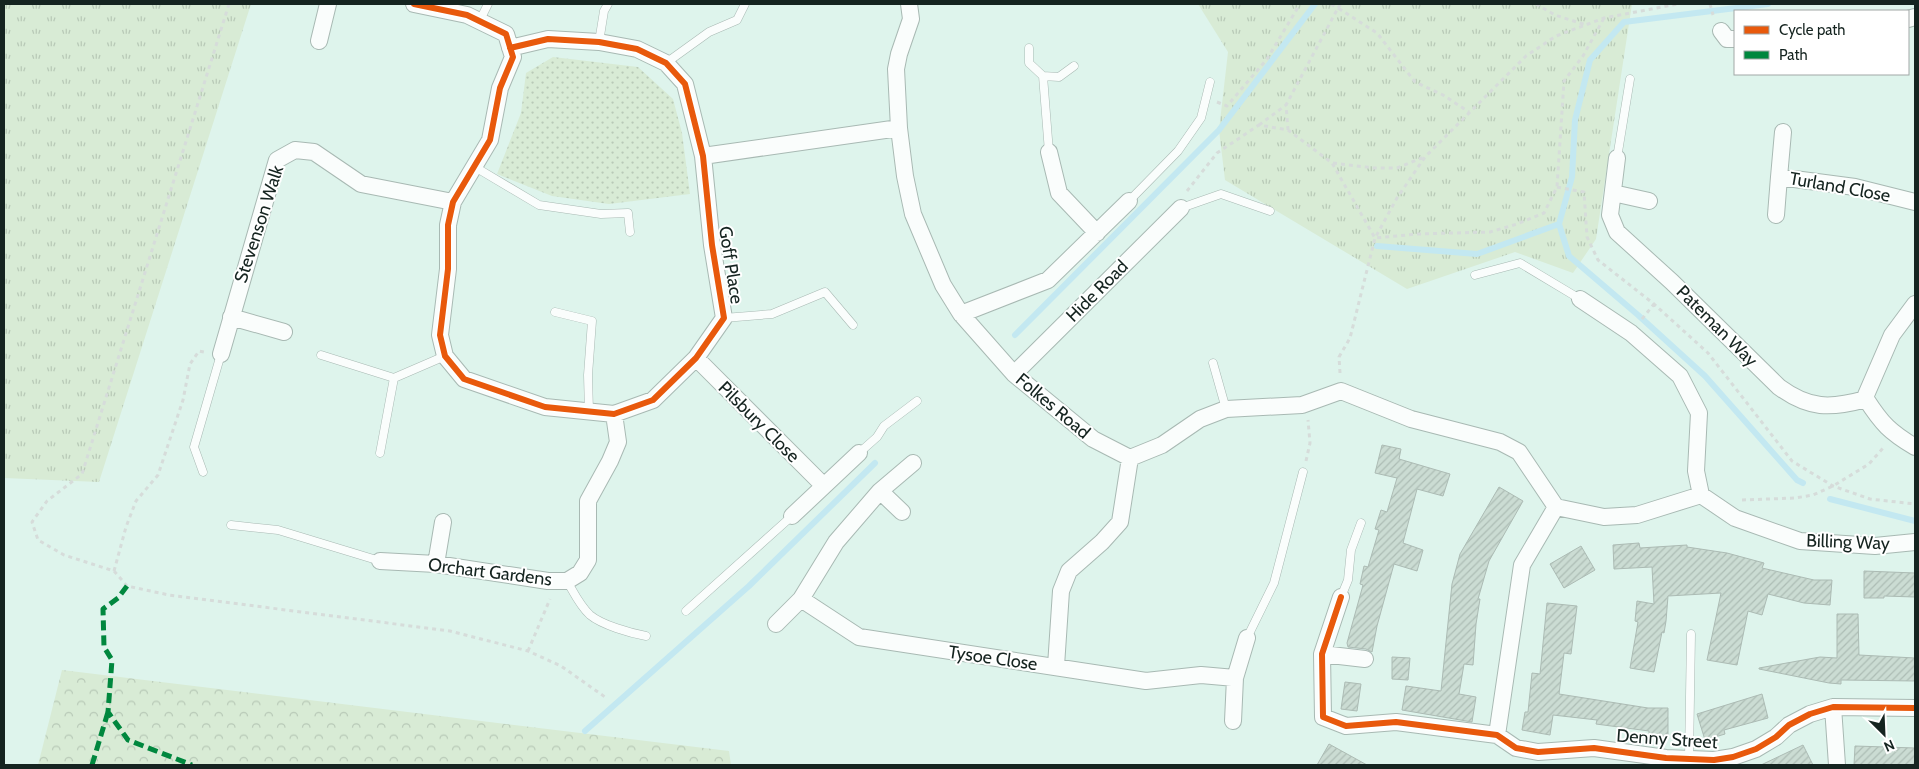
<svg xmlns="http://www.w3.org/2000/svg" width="1919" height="769" font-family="Cabin,sans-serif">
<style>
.grass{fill:url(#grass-dots)}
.forest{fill:url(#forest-crowns)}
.park{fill:url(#park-tufts)}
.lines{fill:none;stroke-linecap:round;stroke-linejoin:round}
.stream{stroke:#c3e8f1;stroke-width:6}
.building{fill:url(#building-hatch);stroke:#acbbb4}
.lane-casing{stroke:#a8b9b3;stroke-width:9}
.street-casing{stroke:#a8b9b3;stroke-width:18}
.path{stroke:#d6dcda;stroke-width:3;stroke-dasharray:4 4;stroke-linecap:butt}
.lane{stroke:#fafdfc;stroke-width:8}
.street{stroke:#fafdfc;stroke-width:16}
.quiet{stroke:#00873e;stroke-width:5;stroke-dasharray:10 5;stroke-linecap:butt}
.cycleway-casing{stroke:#fff;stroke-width:9}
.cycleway{stroke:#e8590c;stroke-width:6}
.labels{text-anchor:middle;stroke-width:4;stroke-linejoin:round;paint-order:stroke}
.street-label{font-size:18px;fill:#152420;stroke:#fff}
</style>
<defs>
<pattern id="grass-dots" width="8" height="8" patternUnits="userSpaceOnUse" patternTransform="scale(1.25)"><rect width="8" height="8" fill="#d8ebd5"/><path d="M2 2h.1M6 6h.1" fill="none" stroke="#b8c9b7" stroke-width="1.8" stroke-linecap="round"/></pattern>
<pattern id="forest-crowns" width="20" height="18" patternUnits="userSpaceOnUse" patternTransform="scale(1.25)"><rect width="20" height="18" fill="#d8ebd5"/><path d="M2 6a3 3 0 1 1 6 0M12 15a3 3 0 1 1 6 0" fill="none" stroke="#b8c9b7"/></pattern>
<pattern id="park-tufts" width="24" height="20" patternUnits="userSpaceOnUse" patternTransform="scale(1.25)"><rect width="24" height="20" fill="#d8ebd5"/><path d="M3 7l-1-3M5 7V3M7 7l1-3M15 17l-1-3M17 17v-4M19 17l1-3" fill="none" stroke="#b8c9b7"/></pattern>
<pattern id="building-hatch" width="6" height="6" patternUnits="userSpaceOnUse" patternTransform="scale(1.25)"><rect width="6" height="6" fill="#cbdcd3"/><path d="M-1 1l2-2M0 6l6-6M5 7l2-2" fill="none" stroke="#adbdb5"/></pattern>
</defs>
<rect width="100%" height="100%" fill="#def4ec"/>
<!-- grass -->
<path class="grass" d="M553,57L638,67L673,99L682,133L690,194L609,204L552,196L497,174L521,113L526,73Z"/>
<!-- forest -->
<path class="forest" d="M62,670L729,751L731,765H38Z"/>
<!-- park -->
<path class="park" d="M4,4H251L99,482L4,478Z
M1198,4H1632L1596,239L1573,273L1515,252L1407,289L1225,180L1219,130L1228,52Z"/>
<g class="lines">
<!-- stream -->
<path class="stream" d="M1559,224L1572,177L1575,120L1590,60L1624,22L1768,4
M1377,246L1477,254L1559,224L1569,256L1638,315L1705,376L1797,480L1803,483
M1015,335L1219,130L1315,4
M1830,499L1915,521
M585,731L749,586L875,463"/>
</g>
<!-- building -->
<path class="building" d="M1382,445L1401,449L1399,459L1450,474L1443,496L1417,489L1403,543L1423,550L1417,571L1394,564L1377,626L1372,652L1366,649L1348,647L1347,643L1363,585L1360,584L1364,566L1368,567L1379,530L1375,529L1381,510L1387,512L1397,478L1375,473Z
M1499,487L1523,501L1489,561L1478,599H1480L1476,624L1473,665L1464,664L1459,694L1476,697L1472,722L1402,710L1406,686L1441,691L1452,584L1460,554Z
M1639,543L1640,548L1687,545V547L1727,553L1764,563L1762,568L1814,580H1832L1830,605L1804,603L1768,594L1762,615L1748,611L1737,665L1707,660L1721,593L1668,596L1666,621L1664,633L1662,632L1654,672L1630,668L1638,622L1635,621L1637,601L1654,604L1652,567L1614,569L1613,545Z
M1581,546L1595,570L1564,588L1550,564Z
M1864,571L1915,573V597L1884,596V598H1864Z
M1547,603L1577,606L1571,654L1564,653L1559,694L1648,708H1668V736L1649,737V731L1596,724L1597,720L1553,715L1550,735L1522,730L1525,712H1528L1532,673L1540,674Z
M1837,614H1858L1859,655L1915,658V681L1841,680V684L1829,683L1759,669V668L1820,657L1837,658Z
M1392,657L1410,658L1408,680L1392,679Z
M1345,682L1361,684L1357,711L1341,709Z
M1762,694L1768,718L1724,730L1725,734L1705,740L1697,714Z
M1329,744L1367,765H1317Z
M1803,745L1813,765H1761Z
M1855,746L1915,748V765H1854Z"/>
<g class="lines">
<defs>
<path id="lane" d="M480,20L488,4
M599,42L604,11L608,4
M1029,48V63L1043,76L1059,77L1074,66
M666,63L709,32L737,20L745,4
M1043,76L1049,152
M1617,158L1630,79
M475,167L539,205L601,214L628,213L630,232
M1129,201L1178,151L1201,118L1210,82
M1181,208L1221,194L1270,211
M1475,275L1520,263L1580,299
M555,312L592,321L588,375L589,412
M724,318L772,314L825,292L853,325
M321,355L394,378L445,356
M1213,363L1226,409
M380,453L394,378
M859,453L877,437L884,426L917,401
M203,472L194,447L221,354
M231,525L278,530L380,561
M567,581C574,593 580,606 590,615C602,625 630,633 646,636
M1341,597L1348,580L1351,550L1361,523
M686,611L792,516
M1247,638L1274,583L1303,472
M1689,758L1691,634"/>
<path id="street" d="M414,4L467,15L506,34L513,57L500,88L490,140L453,202L448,225V269L440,335L445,356L464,379L545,407L614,414L653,400L696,358L724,318L712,245L703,156L685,84L666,63L637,49L599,42L548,39L510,48
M909,4L911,19L899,54L896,69L899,128L905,176L913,214L943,285L961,314L1014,374L1093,439L1130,458
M1908,19L1915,17
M1721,31L1727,39H1735
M319,41L328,4
M1783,132L1779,177L1855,187L1915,202
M1049,152L1059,193L1097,233
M703,156L899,128
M1617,158L1610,215L1617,232L1672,282L1779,387C1809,409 1830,409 1866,399
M1613,193L1649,201
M1776,215L1779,177
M1580,299L1631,333L1680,376L1699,413L1696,471L1701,495
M961,314L1048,280L1129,201
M231,317L284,332
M221,354L277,160L295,150L314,152L361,184L453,202
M696,358L823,485
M1014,374L1181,208
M1866,399V395L1892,335L1915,304
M1866,399C1882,424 1890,432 1915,447
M1130,458L1162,445L1200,419L1226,409L1302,405L1341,391L1411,419L1500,442L1519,452L1556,507L1522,565L1497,735
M880,491L902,512
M1556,507L1604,517L1637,515L1701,495L1735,518L1800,541L1875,546L1915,542
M792,516L859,453
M380,561L436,564L548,581H567L580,573L588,560V501L610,461L618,442L614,414
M436,564L443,522
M1341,597L1322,654L1323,717L1346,726L1396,722L1497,735L1516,748L1538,752L1594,748L1666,758L1714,760L1733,757L1756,749L1776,737L1789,725L1810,714L1833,707L1915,708
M801,599L859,637L1146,681L1201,675L1235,678
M776,624L801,599L836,542L880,491L913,463
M1322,654L1365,659
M1056,666L1061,591L1069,571L1102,542L1120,522L1130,458
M1833,707L1837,765
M1233,721L1235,678L1247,638"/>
</defs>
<!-- lane casing -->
<use href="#lane" class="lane-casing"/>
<!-- street casing -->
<use href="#street" class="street-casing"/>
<!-- path -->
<path class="path" d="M229,4L82,474L47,501L32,522L38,540L64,555L114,571L127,586L169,595L450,631L528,651L561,666L605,697
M1331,4L1338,8L1341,4
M1536,4L1555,15L1586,25
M1710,4L1713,15
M1217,102L1227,106L1267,59L1300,4
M1259,125L1286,105
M1288,130L1286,105L1338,8L1377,33L1415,82L1443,95L1469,112
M1333,163L1374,168H1397L1424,157
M1557,187L1584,192L1587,237L1598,260L1654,304L1708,353L1792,461L1833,486L1870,499L1915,504
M1187,191L1217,153L1259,125L1288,130L1332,163L1375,238L1417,234L1490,232L1517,224L1544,213L1557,187L1564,81L1583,56L1604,18
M1642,319L1654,304
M1340,373L1339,357L1350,338L1375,238L1397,198L1425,157L1526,56L1556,36L1604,18L1678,4
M1306,461L1310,443L1308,420
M1742,500L1795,498L1813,495L1833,486L1869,464L1884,447
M114,571L126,527L136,501L158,475L183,400L190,364L199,351L204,352
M528,651L550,599"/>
<!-- lane -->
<use href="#lane" class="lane"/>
<!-- street -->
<use href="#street" class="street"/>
<!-- quiet -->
<path class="quiet" d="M127,586L118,598L103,609L104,647L112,660L108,712L128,740L192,765
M92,765L108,712"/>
<defs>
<path id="cycleway" d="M414,4L467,15L506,34L513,57L500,88L490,140L453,202L448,225V269L440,335L445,356L464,379L545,407L614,414L653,400L696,358L724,318L712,245L703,156L685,84L666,63L637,49L599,42L548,39L510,48
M1341,597L1322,654L1323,717L1346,726L1396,722L1497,735L1516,748L1538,752L1594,748L1666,758L1714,760L1733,757L1756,749L1776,737L1789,725L1810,714L1833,707L1915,708"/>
</defs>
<!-- cycleway casing -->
<use href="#cycleway" class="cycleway-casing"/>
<!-- cycleway -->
<use href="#cycleway" class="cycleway"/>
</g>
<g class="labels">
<!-- street labels -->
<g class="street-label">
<text transform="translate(1840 187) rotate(10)" y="6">Turland Close</text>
<text transform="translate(259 224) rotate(-72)" y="6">Stevenson Walk</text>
<text transform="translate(731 265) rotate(81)" y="6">Goff Place</text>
<text transform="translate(1097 291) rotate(-45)" y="6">Hide Road</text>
<text transform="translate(1717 326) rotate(45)" y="6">Pateman Way</text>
<text transform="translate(1053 406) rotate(40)" y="6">Folkes Road</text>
<text transform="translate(759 422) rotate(45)" y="6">Pilsbury Close</text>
<text transform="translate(1848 542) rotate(2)" y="6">Billing Way</text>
<text transform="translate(490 572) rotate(7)" y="6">Orchart Gardens</text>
<text transform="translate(993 658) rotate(8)" y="6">Tysoe Close</text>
<text transform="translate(1667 739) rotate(4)" y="6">Denny Street</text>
</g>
</g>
<!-- border -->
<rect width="1919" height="769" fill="none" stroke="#152420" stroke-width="10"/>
<!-- legend -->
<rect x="1734" y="10" width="175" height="65" fill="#ffffff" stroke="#a1a7a6"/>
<rect x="1744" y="26" width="25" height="8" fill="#e8590c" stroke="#a1a7a6"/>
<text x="1779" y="35" font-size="15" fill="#152420">Cycle path</text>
<rect x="1744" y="51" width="25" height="8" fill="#00873e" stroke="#a1a7a6"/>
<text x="1779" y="60" font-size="15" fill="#152420">Path</text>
<!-- north arrow -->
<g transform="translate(1884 734) rotate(156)" stroke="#ffffff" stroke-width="4" paint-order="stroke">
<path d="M0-4L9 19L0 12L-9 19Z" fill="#152420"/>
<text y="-8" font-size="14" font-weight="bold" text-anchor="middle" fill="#152420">N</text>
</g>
</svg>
